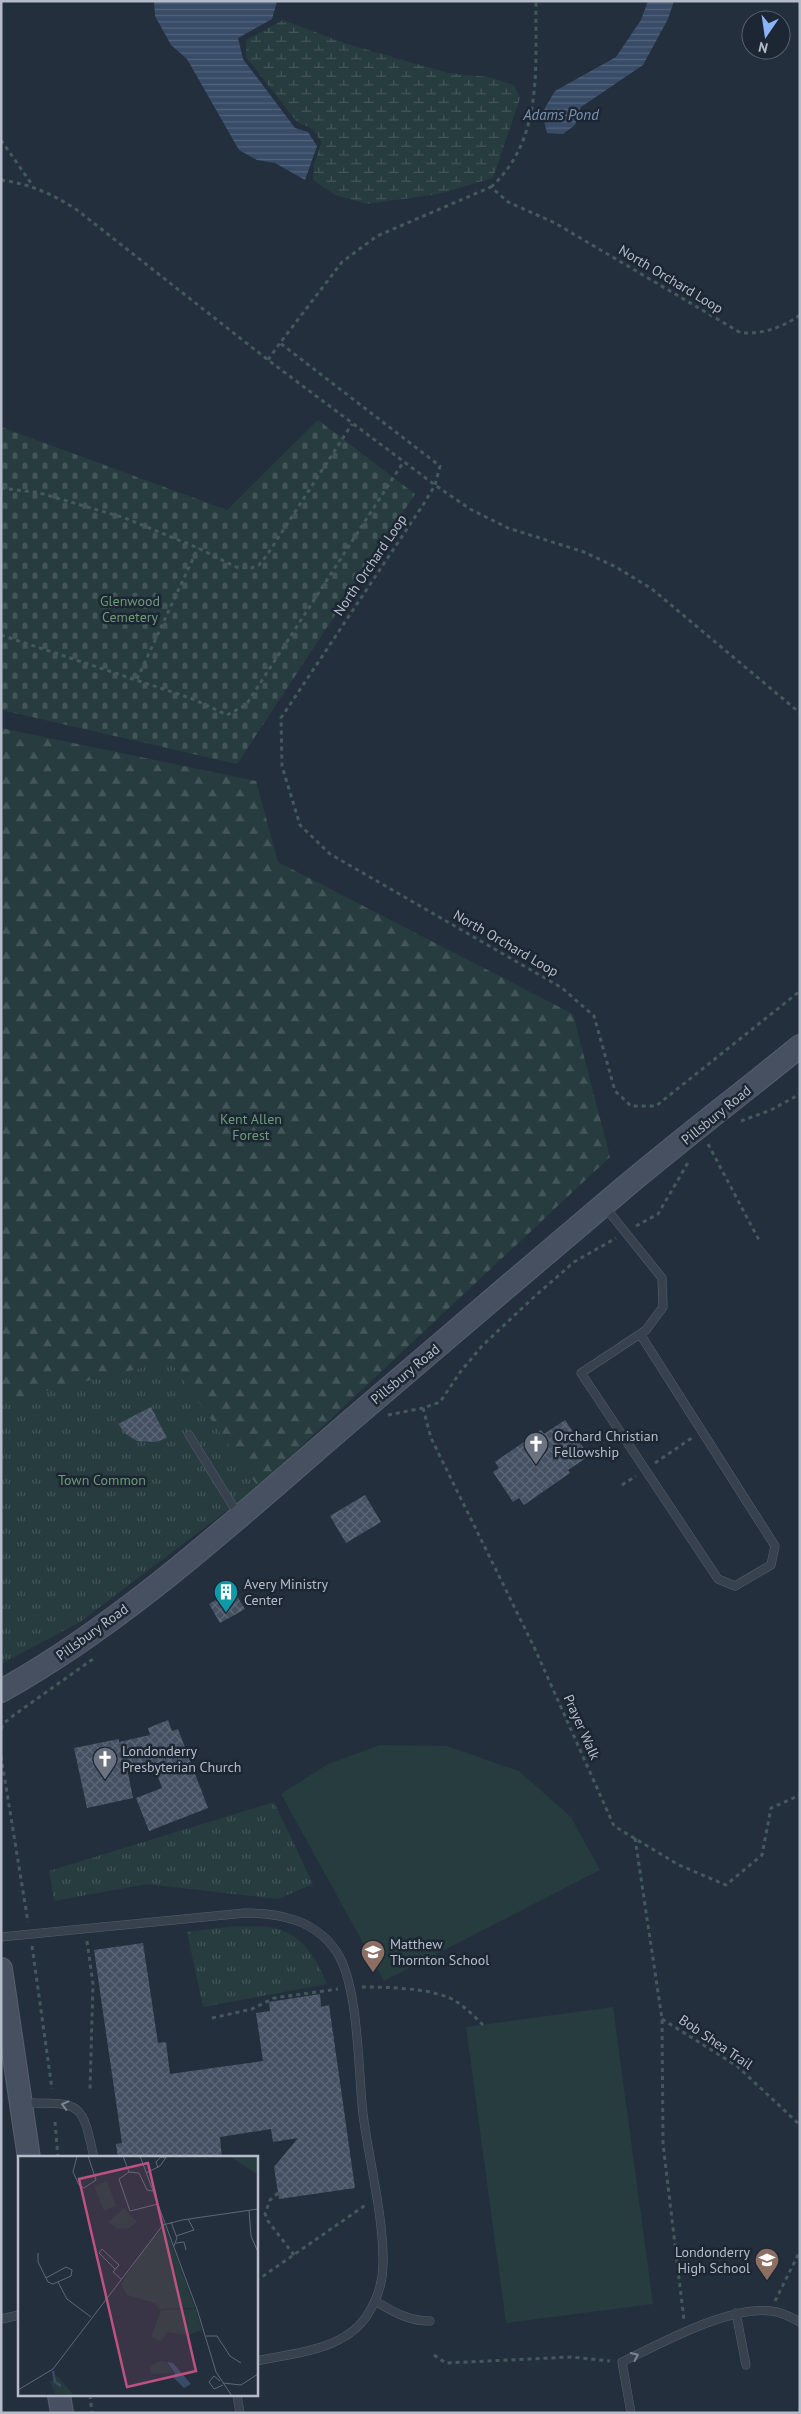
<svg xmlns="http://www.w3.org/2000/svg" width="801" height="2414" font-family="'PT Sans',sans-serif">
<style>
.grass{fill:#263c3f}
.forest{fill:url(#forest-firs)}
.wetland{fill:url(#wetland-marsh)}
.cemetery{fill:url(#cemetery-stones)}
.park{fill:url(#park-tufts)}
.water{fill:url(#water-rules)}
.building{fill:url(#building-cross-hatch)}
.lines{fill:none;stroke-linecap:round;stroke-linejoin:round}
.lane-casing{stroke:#565f6c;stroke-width:9}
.secondary-casing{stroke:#565f6c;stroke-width:24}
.path{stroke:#44595c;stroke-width:3;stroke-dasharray:4 4;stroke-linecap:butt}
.lane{stroke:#38414e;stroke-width:8}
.secondary{stroke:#465061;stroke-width:22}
.oneway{stroke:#7c8592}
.labels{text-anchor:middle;stroke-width:5;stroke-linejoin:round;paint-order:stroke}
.street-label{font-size:14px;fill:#b4bcc9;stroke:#1d2633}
.park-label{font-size:14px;fill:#6b9a76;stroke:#1d2633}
.poi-label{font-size:14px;fill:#b4bcc9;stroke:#1d2633;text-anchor:start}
.water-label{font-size:15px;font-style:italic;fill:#7c92b1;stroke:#1d2633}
.inset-river{fill:none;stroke:#394c67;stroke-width:2.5}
.inset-road{fill:none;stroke:#5e6776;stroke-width:1}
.view{fill:#bd5182;fill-opacity:0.15;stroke:#bd5182;stroke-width:2.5}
.inset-edge{fill:none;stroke:#b4bcc9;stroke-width:2.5}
</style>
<defs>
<pattern id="forest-firs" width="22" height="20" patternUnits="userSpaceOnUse" patternTransform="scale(1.25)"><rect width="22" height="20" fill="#263c3f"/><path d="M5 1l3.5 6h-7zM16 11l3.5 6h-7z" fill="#435659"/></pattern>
<pattern id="wetland-marsh" width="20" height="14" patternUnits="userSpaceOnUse" patternTransform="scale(1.25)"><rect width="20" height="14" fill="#263c3f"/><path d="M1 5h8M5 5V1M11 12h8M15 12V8" fill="none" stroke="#435659"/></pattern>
<pattern id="cemetery-stones" width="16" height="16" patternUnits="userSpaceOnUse" patternTransform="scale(1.25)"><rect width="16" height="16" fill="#263c3f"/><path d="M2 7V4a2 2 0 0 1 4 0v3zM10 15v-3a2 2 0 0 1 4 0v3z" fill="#435659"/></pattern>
<pattern id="park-tufts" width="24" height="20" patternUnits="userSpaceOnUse" patternTransform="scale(1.25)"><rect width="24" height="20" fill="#263c3f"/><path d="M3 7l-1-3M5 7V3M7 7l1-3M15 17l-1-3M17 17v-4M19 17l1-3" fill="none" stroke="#435659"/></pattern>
<pattern id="water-rules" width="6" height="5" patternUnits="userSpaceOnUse" patternTransform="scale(1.25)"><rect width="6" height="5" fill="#394c67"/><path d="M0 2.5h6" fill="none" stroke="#53647b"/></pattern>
<pattern id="building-cross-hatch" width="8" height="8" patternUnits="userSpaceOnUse" patternTransform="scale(1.25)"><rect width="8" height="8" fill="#455162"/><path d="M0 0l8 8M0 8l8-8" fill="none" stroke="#5d6877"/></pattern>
</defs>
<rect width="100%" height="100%" fill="#242f3e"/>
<!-- grass -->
<path class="grass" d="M380,1745L447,1746L519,1771L571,1817L600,1870L384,1981L281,1794L328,1764Z
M613,2007L653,2304L506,2323L466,2027Z"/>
<!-- forest -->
<path class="forest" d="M1,728L256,781L278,862L573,1014L610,1157L258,1487L170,1362L1,1402Z"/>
<!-- wetland -->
<path class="wetland" d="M283,20L344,43L448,73L488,77L514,85L520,98L493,178L438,194L367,204L335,195L313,180L314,164L322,142L311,128L297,122L246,57V40Z"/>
<!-- cemetery -->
<path class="cemetery" d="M318,420L415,494L237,764L1,710V427L227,510Z"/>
<!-- park -->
<path class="park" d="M170,1361L258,1487L80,1622L1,1664V1402Z
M274,1802L313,1884L278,1899L147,1884L54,1901L49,1871Z
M235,1926C248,1927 266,1925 278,1929C303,1936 318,1961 327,1984L203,2007L187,1932Z"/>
<!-- water -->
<path class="water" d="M154,1H277L272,19L238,38L243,59L295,128L308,132L317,146L305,180L275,163L257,160L239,150L187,59L171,45L155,16Z
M648,1H674L668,19L643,65L581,107L575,125L563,134L547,133L542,113L555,91L616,57L641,20Z"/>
<!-- building -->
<path class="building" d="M151,1407L167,1438L156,1442L137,1441L126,1434L118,1424Z
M565,1420L589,1456L568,1470L570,1473L524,1505L519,1498L513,1502L493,1472L499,1468L495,1462L541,1430L544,1434Z
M365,1495L381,1522L346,1543L330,1516Z
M233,1590L245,1609L220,1623L209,1604Z
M168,1720L172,1731L178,1729L208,1808L149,1831L136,1798L162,1788L153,1762L127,1768L133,1798L87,1808L74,1748L119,1739V1742L150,1735L148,1728Z
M143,1943L158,2043L166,2042L170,2074L263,2061L256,2013L270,2011L269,2002L320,1994L321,2007L329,2005L355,2188L279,2199L274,2167L298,2138L273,2142L271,2129L220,2137L222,2158H118L116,2144L122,2143L94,1950Z"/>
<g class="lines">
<defs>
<path id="lane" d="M605,1207L662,1278L663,1307L646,1330L581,1373L718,1579L735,1586L771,1565L775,1546L640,1334
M189,1435L238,1514
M1,1937L245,1913C280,1913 315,1920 336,1951C359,1984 358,2071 363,2114C369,2161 384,2218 383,2264C383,2283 376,2302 366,2317C342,2351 293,2353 256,2361
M23,2103C81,2103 82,2101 94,2158
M375,2301C394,2312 408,2321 430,2321
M736,2313L746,2365
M1,2319L19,2315
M237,2395L240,2413
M631,2413L622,2362C660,2344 730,2305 771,2311C781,2312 791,2317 800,2322"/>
<path id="secondary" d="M1,1691C129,1620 245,1511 356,1416C443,1342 531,1266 619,1192C678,1142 740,1095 800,1046
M1,1969L29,2158
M59,2395L62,2413"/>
</defs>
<!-- lane casing -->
<use href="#lane" class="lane-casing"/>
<!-- secondary casing -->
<use href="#secondary" class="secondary-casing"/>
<!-- path -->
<path class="path" d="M1,140L33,186
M1,180C30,184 53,194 77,210L268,360L435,485L470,509L508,528L584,552L616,567L652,589L800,713
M491,187C544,139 535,67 536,1
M800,315C781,328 764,334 741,333L555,223L508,202L491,187L377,236L342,262L280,343L440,466L435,485L423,505L281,718L282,766L300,825L330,854L562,988L594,1016L615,1091L631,1106H656L800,991
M268,360L280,343
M1,488L40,493L125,518L198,548L236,567L251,568L259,565L267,555L352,424
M1,635L193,699L227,715L246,705L404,461
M137,679L198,548
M741,1121L771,1110L800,1094
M708,1144L760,1242
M636,1226L658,1214L689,1161
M423,1408L431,1438L535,1649L614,1826L679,1865L726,1885L762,1855L771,1808L800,1795
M388,1415L423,1408L440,1402L461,1371L482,1346L534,1297L574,1262L616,1238
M655,1463L693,1437
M622,1485L636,1476
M1,1729L4,1723L14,1715L93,1659
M1,1756L28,1922
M635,1838L662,2019L663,2144L684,2320
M87,1941L93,1984L90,2089
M32,1946L52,2089
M362,1987C386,1987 437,1988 457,2002C466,2008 475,2017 483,2025
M212,2018L252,2009L274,1998L338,1989
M662,2019L737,2066L800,2125
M55,2122L58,2158
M278,2193L270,2200L265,2214L268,2221L294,2255
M256,2281L367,2204
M775,2301L800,2251
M434,2355L446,2363L571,2357L610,2361
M90,2395L92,2413"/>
<!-- lane -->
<use href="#lane" class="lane"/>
<!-- secondary -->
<use href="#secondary" class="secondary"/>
</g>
<!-- one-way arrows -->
<defs><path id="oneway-chevron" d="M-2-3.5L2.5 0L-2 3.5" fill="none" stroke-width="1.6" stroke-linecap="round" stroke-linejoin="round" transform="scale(1.25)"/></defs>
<g class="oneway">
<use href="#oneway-chevron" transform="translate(65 2105) rotate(-166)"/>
<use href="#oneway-chevron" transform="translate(635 2356) rotate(-25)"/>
</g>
<!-- icons -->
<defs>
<symbol id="church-pin" viewBox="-11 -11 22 30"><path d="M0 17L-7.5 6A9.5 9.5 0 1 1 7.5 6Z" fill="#6b7280" stroke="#1d2633"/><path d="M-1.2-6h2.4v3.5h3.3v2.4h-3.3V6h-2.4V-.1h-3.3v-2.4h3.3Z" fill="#fff"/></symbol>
<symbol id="building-pin" viewBox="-11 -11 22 30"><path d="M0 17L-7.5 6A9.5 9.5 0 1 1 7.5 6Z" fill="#0f9aa8" stroke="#1d2633"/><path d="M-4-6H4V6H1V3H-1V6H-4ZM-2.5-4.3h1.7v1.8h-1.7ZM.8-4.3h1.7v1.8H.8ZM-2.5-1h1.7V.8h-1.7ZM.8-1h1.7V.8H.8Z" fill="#fff"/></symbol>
<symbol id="school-pin" viewBox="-11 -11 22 30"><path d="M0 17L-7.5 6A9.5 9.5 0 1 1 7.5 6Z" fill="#8d6e63" stroke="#1d2633"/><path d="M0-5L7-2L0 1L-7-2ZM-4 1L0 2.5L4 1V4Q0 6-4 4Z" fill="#fff"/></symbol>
</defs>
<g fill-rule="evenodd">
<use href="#church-pin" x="522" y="1430" width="28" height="38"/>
<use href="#building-pin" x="212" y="1578" width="28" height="38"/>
<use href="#church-pin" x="91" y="1745" width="28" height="38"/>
<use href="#school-pin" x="359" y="1938" width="28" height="38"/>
<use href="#school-pin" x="753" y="2246" width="28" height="38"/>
</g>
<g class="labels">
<!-- street labels -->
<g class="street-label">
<text transform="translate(671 279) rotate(31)" y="5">North Orchard Loop</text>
<text transform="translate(370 565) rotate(-56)" y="5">North Orchard Loop</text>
<text transform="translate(506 943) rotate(30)" y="5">North Orchard Loop</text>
<text transform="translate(716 1115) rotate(-39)" y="5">Pillsbury Road</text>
<text transform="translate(405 1374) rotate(-40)" y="5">Pillsbury Road</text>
<text transform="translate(92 1632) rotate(-36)" y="5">Pillsbury Road</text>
<text transform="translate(582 1727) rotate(66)" y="5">Prayer Walk</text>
<text transform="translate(716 2042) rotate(34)" y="5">Bob Shea Trail</text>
</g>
<!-- park labels -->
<g class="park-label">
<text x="130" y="606">Glenwood<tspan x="130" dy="16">Cemetery</tspan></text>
<text x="251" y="1124">Kent Allen<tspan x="251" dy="16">Forest</tspan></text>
<text x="102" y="1485">Town Common</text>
</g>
<!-- poi labels -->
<g class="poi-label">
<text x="554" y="1441">Orchard Christian<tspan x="554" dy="16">Fellowship</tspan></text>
<text x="244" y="1589">Avery Ministry<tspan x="244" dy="16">Center</tspan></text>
<text x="122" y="1756">Londonderry<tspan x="122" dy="16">Presbyterian Church</tspan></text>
<text x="390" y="1949">Matthew<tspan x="390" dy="16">Thornton School</tspan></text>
<text x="750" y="2257" text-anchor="end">Londonderry<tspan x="750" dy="16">High School</tspan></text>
</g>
<!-- water labels -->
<g class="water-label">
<text x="561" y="120">Adams Pond</text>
</g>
</g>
<!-- overview -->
<g transform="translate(18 2156)">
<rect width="240" height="240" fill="#242f3e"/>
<path d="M89,25L98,50L86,55L76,30ZM106,52L119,66L111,72L99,73L90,66Z" fill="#263c3f"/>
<path d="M127,92H155L177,152L141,153L137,147L109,139L103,128Z" fill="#263c3f"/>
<path d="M143,205L148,206L156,217L133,218L132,210ZM39,220L55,238L83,240L37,238L32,226Z" fill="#263c3f"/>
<path d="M178,153L184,174L170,179L149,176L143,185L133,181L143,154Z" fill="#263c3f"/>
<path d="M211,0H240V19ZM147,70L155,92L137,101L127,92Z" fill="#263c3f"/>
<path d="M149,206L155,207L173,228L166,232L155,221L157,217Z" fill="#394c67"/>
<path class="inset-river" d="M35,215L37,226L43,230"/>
<path class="inset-road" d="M59,0L55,16L61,29L66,32L78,24L70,0M105,0L111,16M122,0L179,153L198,216L214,240M140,12L138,6L143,1L148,2M128,17L142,10L149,0M135,35L129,34L121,17L111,16L101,23L112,55L140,48M231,54L233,80L240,96M153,66L159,82L156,90M158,80L176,74L170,63M158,87L166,86L168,94M20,97V106L28,122M48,111L54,114L53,120L35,128L30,126L28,122ZM97,113L81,97L84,93L101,109L95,116L103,123M40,126L49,143L73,161M188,180H199L212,200L223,207M202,225L196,220L191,226L196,233L205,229M205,227L223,229L240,218M0,234L35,213L145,69L164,64L240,53"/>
<path class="view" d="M130,7L178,215L109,231L61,23Z"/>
<rect width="240" height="240" class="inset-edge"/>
</g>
<!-- border -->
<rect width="801" height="2414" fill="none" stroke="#b4bcc9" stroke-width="5"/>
<!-- north arrow -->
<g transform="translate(766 35) rotate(193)"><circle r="24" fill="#1d2633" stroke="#59626f"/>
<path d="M0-4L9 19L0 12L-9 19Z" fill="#8ab4f8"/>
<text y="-8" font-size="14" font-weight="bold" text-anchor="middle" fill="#b4bcc9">N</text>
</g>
</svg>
